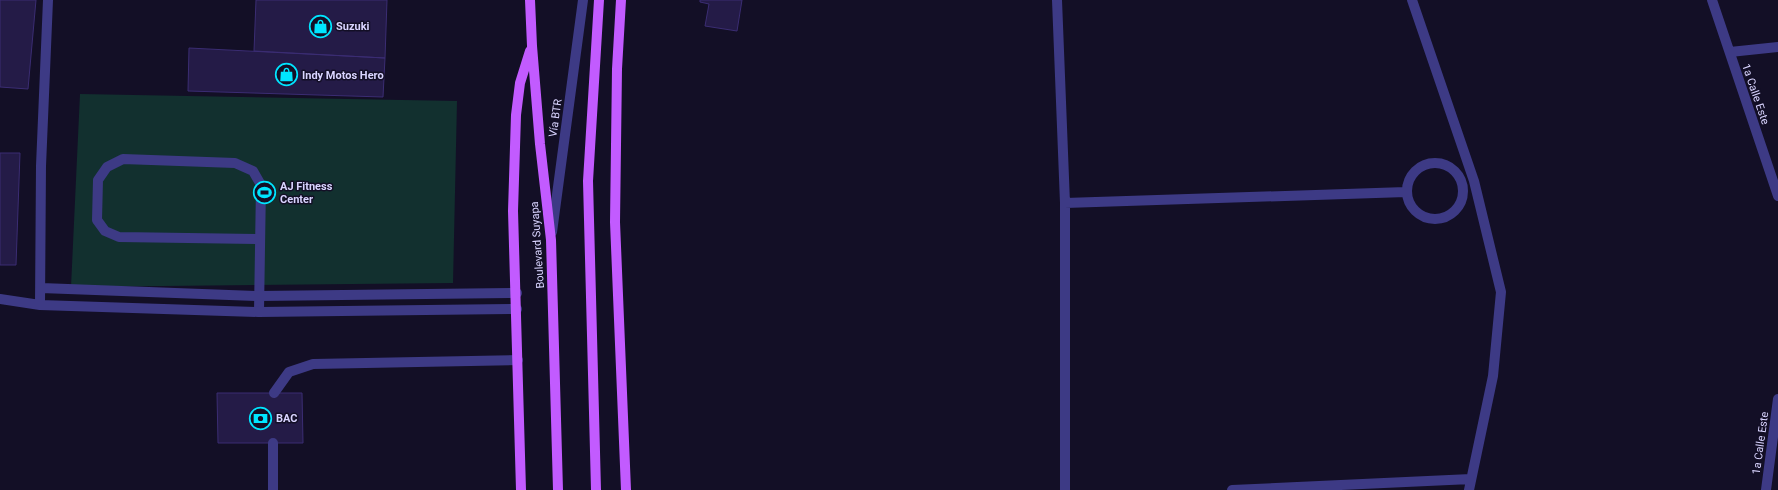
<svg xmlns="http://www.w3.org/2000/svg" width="1778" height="490" font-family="Roboto,sans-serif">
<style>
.green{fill:#12302f}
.building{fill:#241b47;stroke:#3b2d73}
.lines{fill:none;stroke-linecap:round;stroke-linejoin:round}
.lane{stroke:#3d3a85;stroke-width:10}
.street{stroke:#3d3a85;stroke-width:10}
.primary{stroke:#c25bff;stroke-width:10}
.labels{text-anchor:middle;stroke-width:3;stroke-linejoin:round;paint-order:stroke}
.poi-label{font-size:11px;font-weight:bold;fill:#d9d4ff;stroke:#130f26;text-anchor:start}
.street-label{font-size:11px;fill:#d9d4ff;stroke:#130f26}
</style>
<rect width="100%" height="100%" fill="#130f26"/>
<!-- green -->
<path class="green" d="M80,94L457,101L453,283L71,287Z"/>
<!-- building -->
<path class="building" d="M0,0H36L28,89L0,87Z
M256,0H387L385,58L254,51Z
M700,0H742L737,31L705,26L709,4L700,2Z
M189,48L385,58L383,97L188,91Z
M0,153H20L16,265H0Z
M217,393H302L303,443H218Z"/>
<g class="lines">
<!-- lane -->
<path class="lane" d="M552,232L583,0
M259,312L261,185L253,171L235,163L123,159L107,167L98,180L97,220L105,231L119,237L260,239
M274,393L289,372L313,364L518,360
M273,490V443"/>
<!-- street -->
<path class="street" d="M1057,0L1065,203V490
M1412,0L1474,181L1501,292L1493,376L1469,490
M1712,0L1778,196
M1730,52L1778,47
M1407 191a28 28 0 1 1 56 0a28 28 0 1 1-56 0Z
M1065,203L1406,192
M41,288L259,296L517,293
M0,299L40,305L259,312L517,309
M40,305L41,166L48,0
M1232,490L1471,479
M1766,490L1778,399"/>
<!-- primary -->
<path class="primary" d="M530,0L532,46L540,144L551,240L558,490
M621,0L617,69L615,222L626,490
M521,490L513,211L516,115L520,83L530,51
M596,490L588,181L599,0"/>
</g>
<!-- icons -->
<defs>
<symbol id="shop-ring" viewBox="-11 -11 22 22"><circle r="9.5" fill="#130f26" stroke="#00e5ff" stroke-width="1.5"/><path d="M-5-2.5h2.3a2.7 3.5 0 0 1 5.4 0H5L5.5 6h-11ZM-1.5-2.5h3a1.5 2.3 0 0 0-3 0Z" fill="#00e5ff"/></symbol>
<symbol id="stadium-ring" viewBox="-11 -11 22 22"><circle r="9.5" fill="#130f26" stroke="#00e5ff" stroke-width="1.5"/><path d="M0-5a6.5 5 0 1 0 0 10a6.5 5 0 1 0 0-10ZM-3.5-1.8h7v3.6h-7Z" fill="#00e5ff"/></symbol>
<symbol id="bank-ring" viewBox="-11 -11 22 22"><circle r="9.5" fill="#130f26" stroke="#00e5ff" stroke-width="1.5"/><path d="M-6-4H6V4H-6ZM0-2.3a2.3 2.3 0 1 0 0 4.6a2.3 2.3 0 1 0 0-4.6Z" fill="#00e5ff"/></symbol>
</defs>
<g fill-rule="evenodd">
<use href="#shop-ring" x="308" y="14" width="25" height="25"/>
<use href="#shop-ring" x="274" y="62" width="25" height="25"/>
<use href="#stadium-ring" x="252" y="180" width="25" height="25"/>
<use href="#bank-ring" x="248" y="406" width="25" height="25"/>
</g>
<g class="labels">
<!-- poi labels -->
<g class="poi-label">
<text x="336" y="30">Suzuki</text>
<text x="302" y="79">Indy Motos Hero</text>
<text x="280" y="190">AJ Fitness<tspan x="280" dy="13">Center</tspan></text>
<text x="276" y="422">BAC</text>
</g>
<!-- street labels -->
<g class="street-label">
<text transform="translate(1756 94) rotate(71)" y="4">1a Calle Este</text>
<text transform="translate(555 118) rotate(-82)" y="4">Vía BTR</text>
<text transform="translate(537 245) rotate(-94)" y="4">Boulevard Suyapa</text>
<text transform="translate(1760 443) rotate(-82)" y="4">1a Calle Este</text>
</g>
</g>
</svg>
